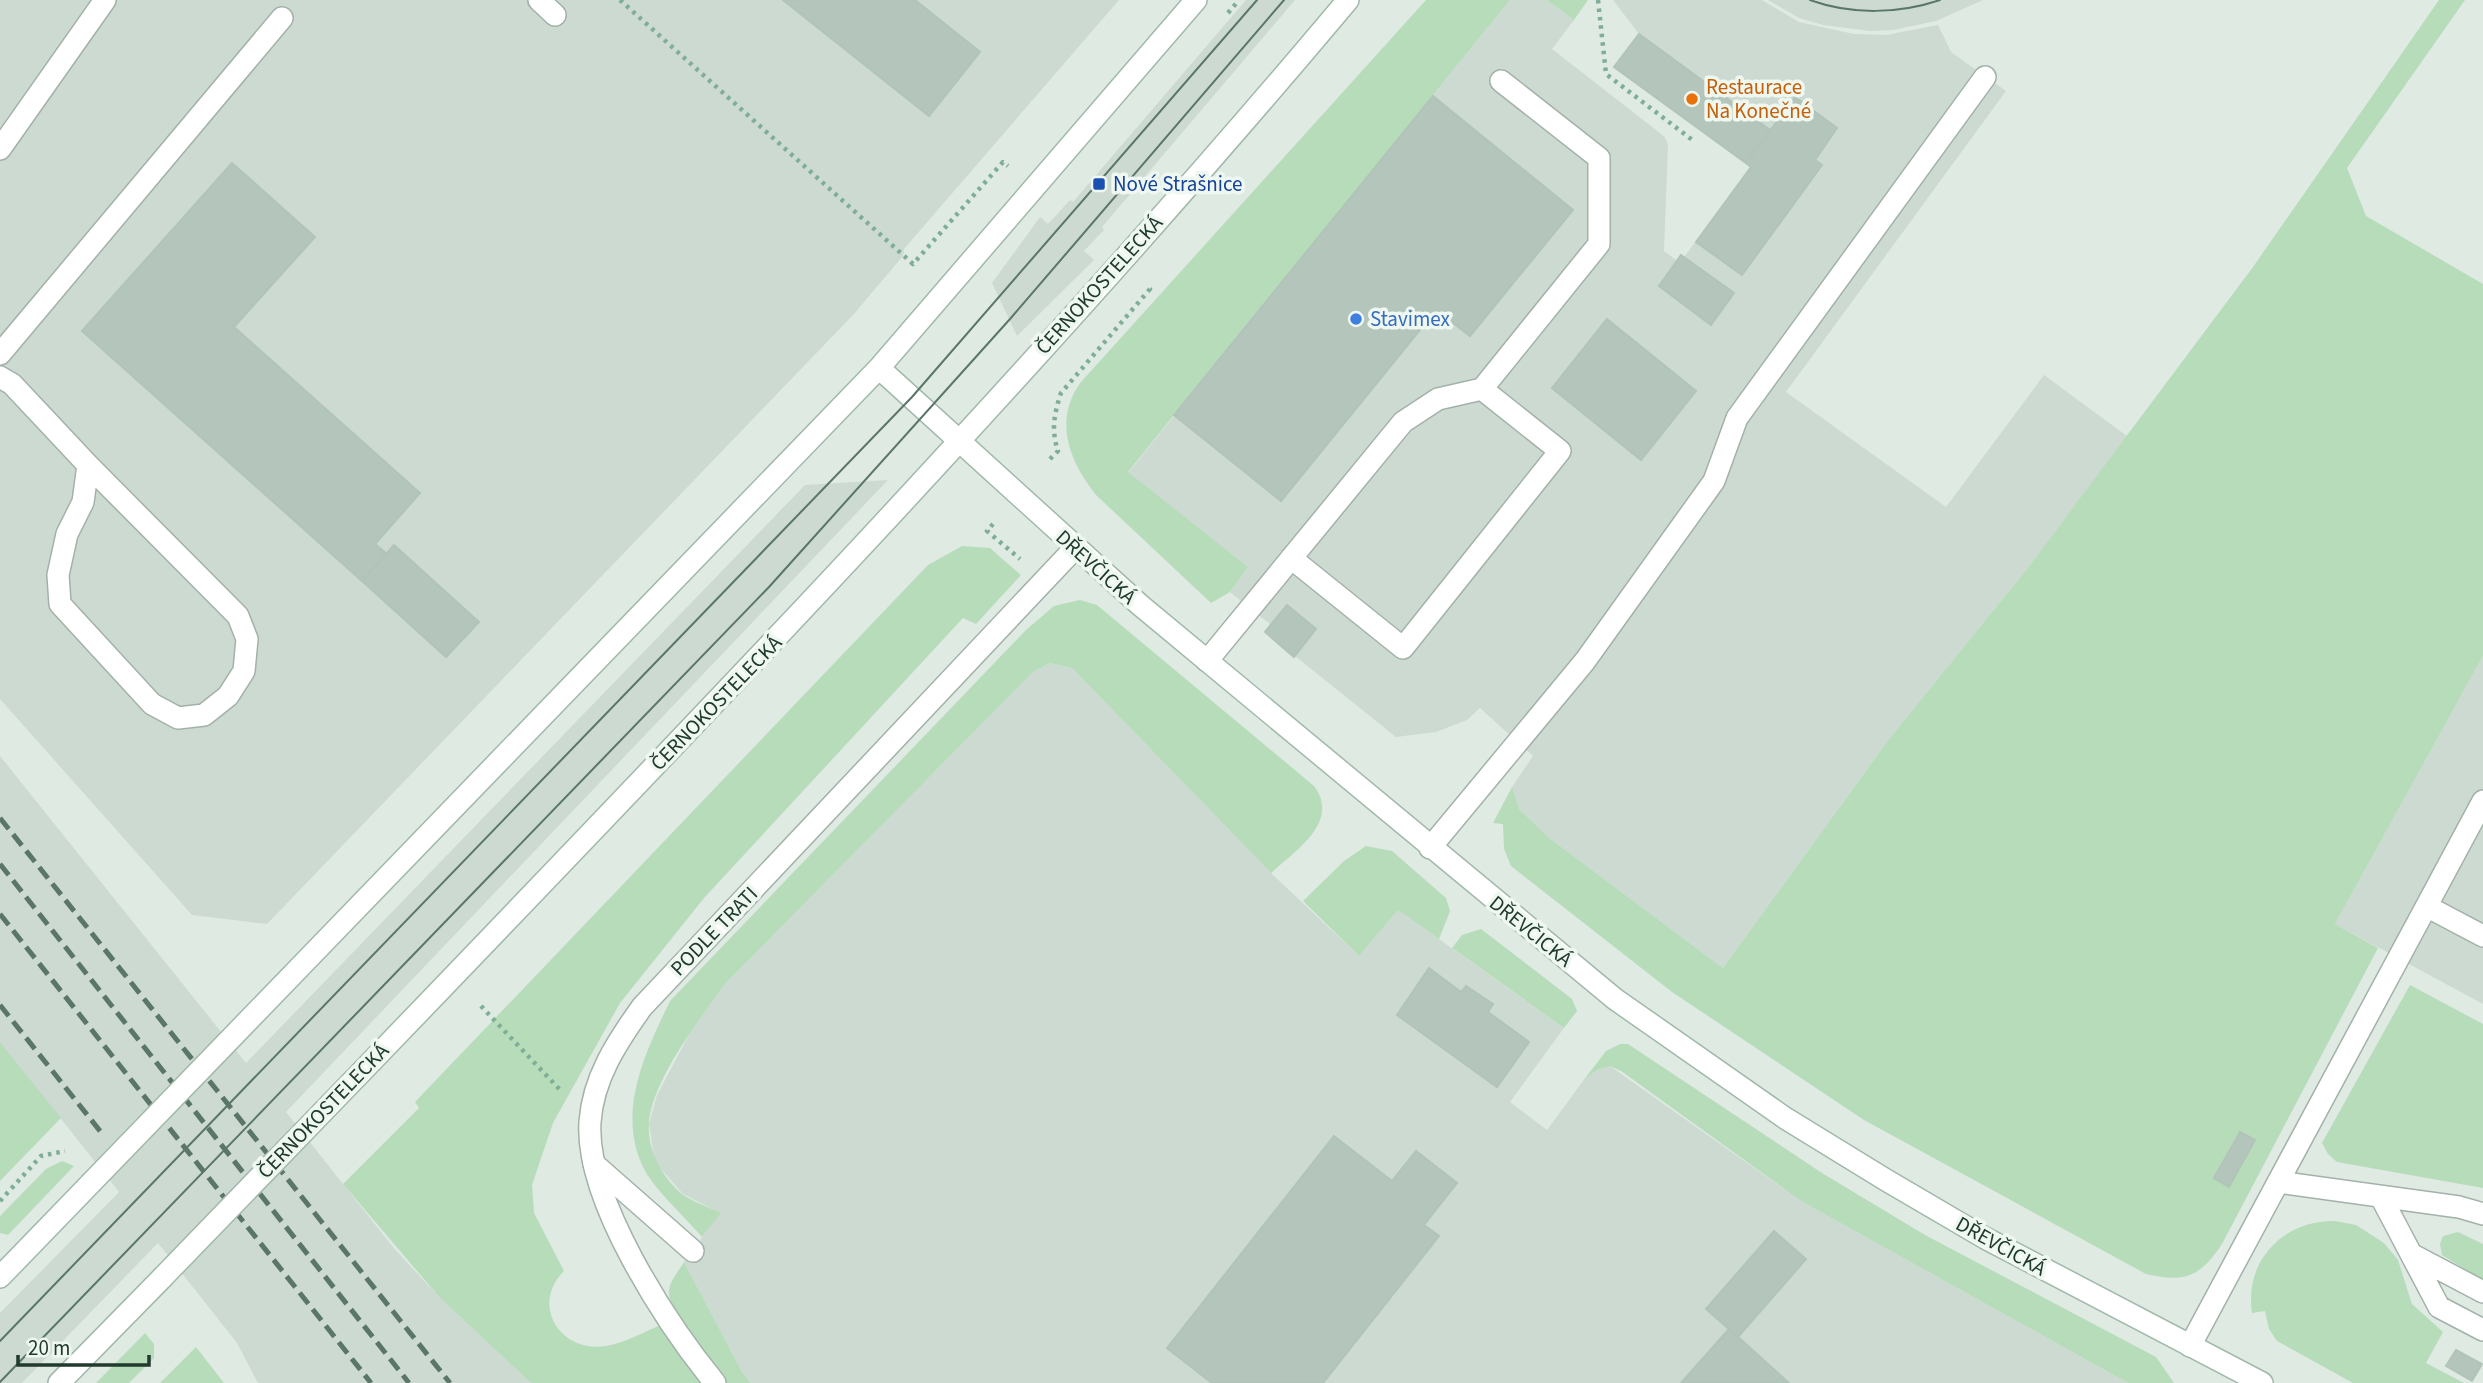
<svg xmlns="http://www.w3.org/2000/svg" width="2483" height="1383" font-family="'Source Sans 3',sans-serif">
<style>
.built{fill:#cddad1}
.green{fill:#b7dcba}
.building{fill:#b4c5bb;stroke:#b1c4b8;stroke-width:2}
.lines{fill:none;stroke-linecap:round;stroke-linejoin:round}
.service-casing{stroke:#a2b2a9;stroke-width:24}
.minor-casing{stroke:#a2b2a9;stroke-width:24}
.secondary-casing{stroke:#a0b9ab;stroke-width:24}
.path{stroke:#7fae96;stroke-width:4.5;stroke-dasharray:3.5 5;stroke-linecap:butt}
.service{stroke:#fff;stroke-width:21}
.minor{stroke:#fff;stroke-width:21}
.secondary{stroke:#fff;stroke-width:21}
.tram{stroke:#5a7669;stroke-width:2}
.rail{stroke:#5a7669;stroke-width:5;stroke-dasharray:14 7;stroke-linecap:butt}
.secondary-bridge-casing{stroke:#a0b9ab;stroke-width:24;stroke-linecap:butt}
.secondary-bridge{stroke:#fff;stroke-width:21}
.food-dot{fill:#e8710a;stroke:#eff7f1;stroke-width:2.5}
.transit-dot{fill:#1a4fb4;stroke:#eff7f1;stroke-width:2.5}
.shop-dot{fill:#3f7fe0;stroke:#eff7f1;stroke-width:2.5}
.labels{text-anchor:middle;stroke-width:7;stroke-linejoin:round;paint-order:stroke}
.food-label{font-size:21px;fill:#c56008;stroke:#eff7f1;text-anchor:start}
.transit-label{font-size:21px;fill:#164399;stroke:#eff7f1;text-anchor:start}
.street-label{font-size:21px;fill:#203a2e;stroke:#eff7f1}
.shop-label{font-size:21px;fill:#366cbe;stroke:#eff7f1;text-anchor:start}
</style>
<rect width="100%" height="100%" fill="#dfeae3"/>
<!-- built -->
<path class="built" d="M0,0H1119L904,249L903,256L853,315L267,924L192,915L0,699Z
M1246,0H1295L1102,227L1104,230L1084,251L1094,260L1017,336L992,283L1040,217L1048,224L1070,200L1073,202Z
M1510,0H1547L1574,20L1552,49L1665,137L1668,145L1664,251L1676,260L1681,255L1684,257L1751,168L1746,163L1770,130L1639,34L1613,0H1762L1799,22L1854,34L1886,35L1938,25L1951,52L2006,91L1786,392L1946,507L2044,375L2127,436L2027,569L1889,739L1723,968L1548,837L1519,809L1512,787L1533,756L1480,708L1467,720L1436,732L1396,737L1265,632L1270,624L1230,592L1248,567L1128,473Z
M1768,0H1983L1936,21L1893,30L1870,31L1823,25L1799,18Z
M888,480L286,1112L393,1247L440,1298L531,1383H258L237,1343L158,1243L22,1383H0V1313L119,1192L0,1042V756L246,1063L805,485Z
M2483,656V1004L2335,924Z
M1050,663L1072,668L1271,873L1359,956L1398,910L1564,1028L1510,1102L1547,1130L1583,1081L1597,1070L1610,1066L1801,1201L2128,1383H751L742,1372L684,1262L720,1213L683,1194L655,1162L649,1124L657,1095L693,1027L725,984L1033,672Z"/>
<!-- green -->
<path class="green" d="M1426,0H1510L1128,472L1248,567L1230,592L1211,603L1096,495C1069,461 1053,420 1081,382Z
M1547,0H1588L1574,20Z
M2439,0H2465L2347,168L2366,216L2483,284V656L2335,924L2378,948L2222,1244C2200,1277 2185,1283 2146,1274L1864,1120L1672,992L1511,866L1504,849L1503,824L1493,823L1512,787L1519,809L1548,837L1723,968L1889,739L2027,569L2253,267Z
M962,546L990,548L1021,575L976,624L963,618L704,898L620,1003L553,1123L532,1185L534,1213L564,1271C530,1305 560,1353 606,1346C624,1343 644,1332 661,1325L703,1383H531L440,1298L343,1184L419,1108L415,1102L928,565Z
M1080,600L1097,605L1314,786C1341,822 1295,851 1271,873L1072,668L1050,663L1033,672L725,984C700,1018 651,1082 649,1124C647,1150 663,1178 682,1194C693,1202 709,1207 721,1213L702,1237C686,1218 657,1192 645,1171C615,1114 645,1053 670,1001L1026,630L1054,606Z
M1366,846L1392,851L1446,898L1450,911L1439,939L1398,910L1359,956L1303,901L1344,861Z
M1481,929L1572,999L1577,1011L1564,1028L1452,948L1462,935Z
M2410,985L2483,1024V1188L2337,1162L2328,1154L2322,1143Z
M0,1042L61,1118L0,1181Z
M1620,1044H1628L1822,1173L1925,1235L2156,1357L2174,1383H2128L1801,1201L1621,1071L1610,1066L1597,1070L1583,1081L1606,1051Z
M62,1161L74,1166L8,1235L0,1233V1216L46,1169Z
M2335,1221L2356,1225L2384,1243L2398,1260L2412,1304L2443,1332L2426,1363L2464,1383H2353L2277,1341L2269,1329L2265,1311L2252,1313C2244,1261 2283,1220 2335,1221Z
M2458,1232L2483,1244V1280L2442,1255L2440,1244L2443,1236Z
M684,1262L742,1372L751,1383H727C712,1362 668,1317 669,1291C670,1280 679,1271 684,1262Z
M145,1333L154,1344V1358L129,1383H96Z
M196,1347L224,1383H160Z"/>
<!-- building -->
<path class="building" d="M783,0H915L980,52L929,116Z
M1639,34L1770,130L1746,163L1614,67Z
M1433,96L1573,210L1470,336L1436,310L1281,501L1174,415Z
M1795,97L1837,128L1815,160L1822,165L1742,275L1696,242L1751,167L1746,163Z
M232,163L315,237L234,327L420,493L375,544L387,554L362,581L82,331Z
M1681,255L1734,293L1711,325L1659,286Z
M1607,319L1696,391L1641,460L1552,388Z
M394,545L479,622L446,657L362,581Z
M1287,605L1316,629L1294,657L1265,632Z
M1429,968L1461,992L1466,986L1493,1004L1488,1012L1529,1042L1497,1087L1397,1015Z
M2240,1132L2255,1140L2229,1187L2214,1178Z
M1334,1136L1392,1181L1416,1151L1457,1183L1424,1225L1439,1236L1323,1383H1212L1167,1348Z
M1774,1231L1806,1259L1738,1337L1706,1309Z
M1729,1329L1738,1337L1789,1383H1681Z
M2456,1350L2482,1364L2472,1381L2446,1366Z"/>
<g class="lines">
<defs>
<path id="service" d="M539,0L555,15
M0,149L105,0
M0,354L282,18
M0,377L12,384L88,465L238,616L247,639L244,671L228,696L204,715L178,718L152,704L60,604L58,575L67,534L83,502L88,465
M1291,558L1403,648L1560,451L1482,389
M1207,661L1403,422L1438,399L1482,389L1599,244V158L1501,81
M1430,848L1585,661L1714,481L1737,418L1985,77
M2428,907L2483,936
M594,1164L693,1251
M2278,1182L2459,1207L2483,1214
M2381,1197L2411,1254L2483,1292
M2411,1254L2439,1307L2483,1330
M2190,1346L2483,801"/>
<path id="minor" d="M715,1383C667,1324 585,1200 590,1122C593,1078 617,1042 642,1007L1075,548"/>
<path id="secondary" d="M879,368L1140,605L1615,999L1785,1118L1886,1180L1985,1238L2262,1383
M299,968L879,368L1196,0
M372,1061C706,714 1039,368 1348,0
M0,1277L90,1184
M59,1383L162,1278"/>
</defs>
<!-- service casing -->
<use href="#service" class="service-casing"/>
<!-- minor casing -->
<use href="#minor" class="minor-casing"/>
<!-- secondary casing -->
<use href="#secondary" class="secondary-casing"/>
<!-- path -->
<path class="path" d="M620,0L913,264L1003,162L1008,166
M1598,0L1606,74L1695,142
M1228,13L1239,0
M1050,459L1058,451C1051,430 1054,414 1061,393L1150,289L1146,286
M993,524L987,531L1020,559
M481,1006L562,1092
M0,1201L41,1156L65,1151"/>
<!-- service -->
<use href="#service" class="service"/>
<!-- minor -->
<use href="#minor" class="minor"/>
<!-- secondary -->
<use href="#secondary" class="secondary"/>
<!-- tram -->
<path class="tram" d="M1810,0C1851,15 1899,14 1940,0
M0,1341L912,397L1257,0
M0,1382L769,587L1010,319L1284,0"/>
<!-- rail -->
<path class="rail" d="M0,818L450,1383
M0,864L409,1383
M0,914L371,1383
M0,1005L104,1136"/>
<defs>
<path id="secondary-bridge" d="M90,1184L299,968
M162,1278L372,1061"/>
</defs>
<!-- secondary-bridge casing -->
<use href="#secondary-bridge" class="secondary-bridge-casing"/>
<!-- secondary-bridge -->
<use href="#secondary-bridge" class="secondary-bridge"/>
</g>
<!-- markers -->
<circle class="food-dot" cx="1692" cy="99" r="7"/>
<rect class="transit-dot" x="1092" y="177" width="14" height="14" rx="3.5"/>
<circle class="shop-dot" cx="1356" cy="319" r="7"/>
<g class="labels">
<!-- food labels -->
<g class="food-label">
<text x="1706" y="94">Restaurace<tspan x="1706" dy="24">Na Konečné</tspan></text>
</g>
<!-- transit labels -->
<g class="transit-label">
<text x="1113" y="191">Nové Strašnice</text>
</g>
<!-- street labels -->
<g class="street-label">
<text transform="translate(1099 285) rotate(-48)" y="7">ČERNOKOSTELECKÁ</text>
<text transform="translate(1096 567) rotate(42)" y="7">DŘEVČICKÁ</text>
<text transform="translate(716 703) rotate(-46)" y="7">ČERNOKOSTELECKÁ</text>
<text transform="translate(714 931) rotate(-46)" y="7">PODLE TRATI</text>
<text transform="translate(1531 931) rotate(39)" y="7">DŘEVČICKÁ</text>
<text transform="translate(323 1111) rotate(-46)" y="7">ČERNOKOSTELECKÁ</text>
<text transform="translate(2001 1246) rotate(29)" y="7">DŘEVČICKÁ</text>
</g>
<!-- shop labels -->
<g class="shop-label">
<text x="1370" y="326">Stavimex</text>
</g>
</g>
<!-- scale -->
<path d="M18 1355v10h131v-10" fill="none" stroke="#203a2e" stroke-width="3.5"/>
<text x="28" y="1355" font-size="21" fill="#203a2e" stroke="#eff7f1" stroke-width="5" paint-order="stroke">20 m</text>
</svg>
